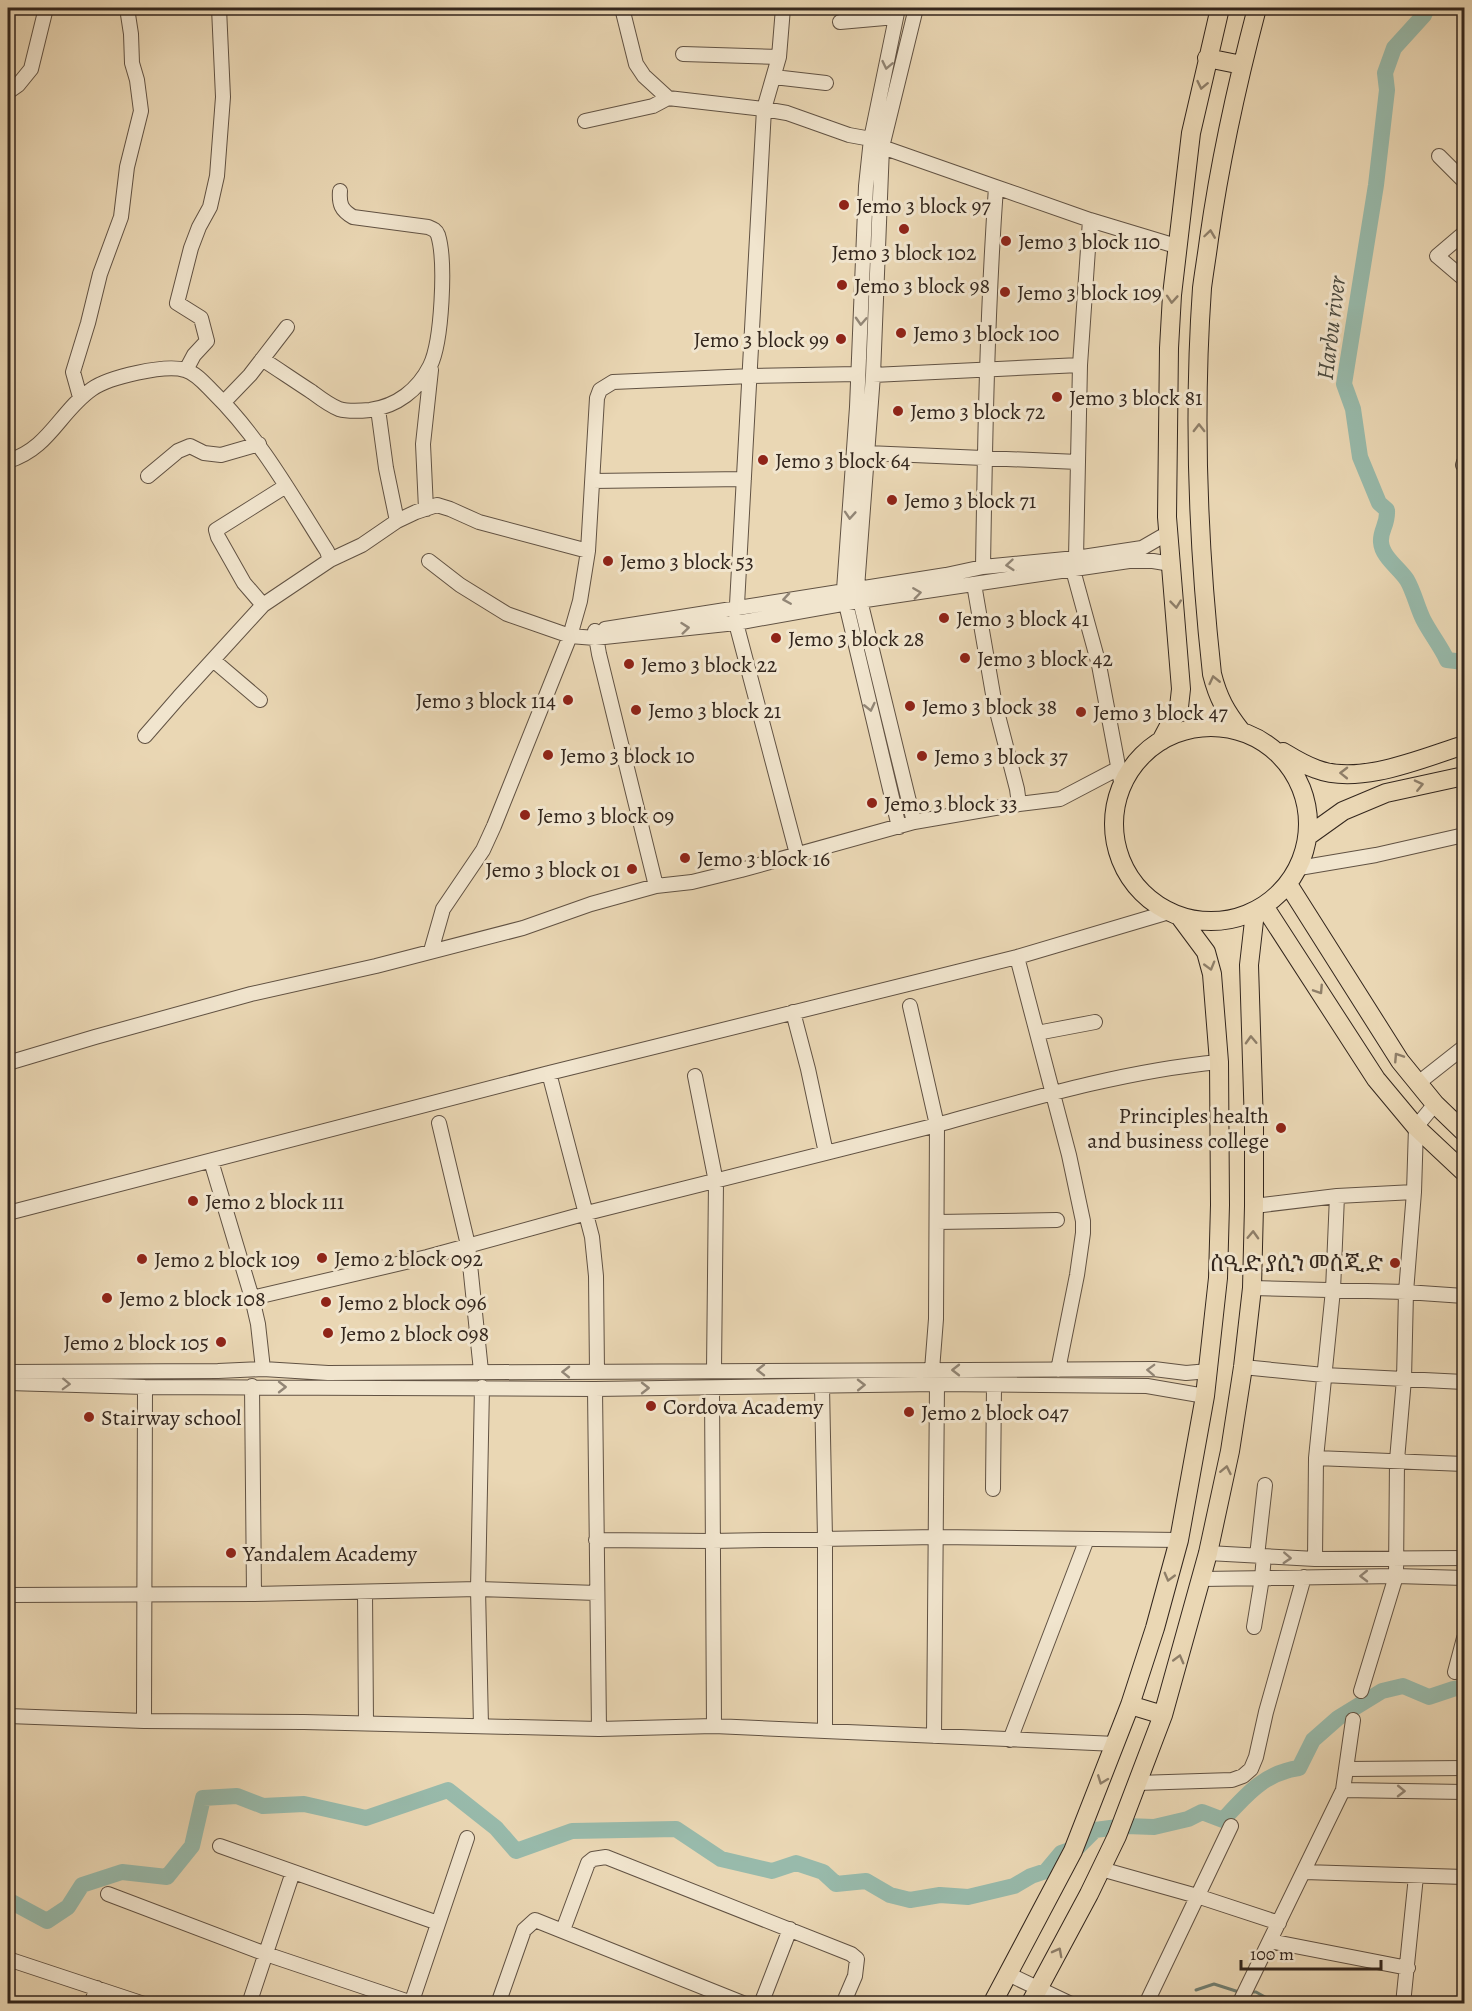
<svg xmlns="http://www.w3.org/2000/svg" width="1472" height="2011" font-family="Alegreya,'Noto Serif Ethiopic',serif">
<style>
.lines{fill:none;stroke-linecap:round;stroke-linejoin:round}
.stream{stroke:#707f72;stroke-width:3}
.river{stroke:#98baab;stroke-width:16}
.minor-casing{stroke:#615243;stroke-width:16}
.major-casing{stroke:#33261d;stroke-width:20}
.minor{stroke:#f1e5ce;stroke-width:14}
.major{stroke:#ead7b4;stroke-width:18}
.oneway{stroke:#928676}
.oneway2{stroke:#8e7e68}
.poi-dot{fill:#8f2418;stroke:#f1e5ce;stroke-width:2}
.labels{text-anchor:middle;stroke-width:6;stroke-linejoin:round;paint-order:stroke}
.poi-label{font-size:22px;fill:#33261d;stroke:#f1e5ce;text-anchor:start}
.water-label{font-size:24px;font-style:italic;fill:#4c4b40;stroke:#f1e5ce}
</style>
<rect width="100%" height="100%" fill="#ead7b4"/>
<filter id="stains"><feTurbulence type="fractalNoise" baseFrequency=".00333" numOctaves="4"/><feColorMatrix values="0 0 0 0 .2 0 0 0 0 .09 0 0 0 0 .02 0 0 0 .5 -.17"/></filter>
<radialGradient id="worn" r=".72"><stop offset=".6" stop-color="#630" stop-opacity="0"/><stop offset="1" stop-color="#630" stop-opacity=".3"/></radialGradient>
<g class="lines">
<!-- stream -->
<path class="stream" d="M1196,1990L1214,1984L1239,1992
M1249,1992H1256L1265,1997L1268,2004"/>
<!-- river -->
<path class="river" d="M1427,8L1424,15L1394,48L1385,73L1387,90L1376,185L1344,384L1353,409L1360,457L1379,503L1387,510C1388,525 1380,530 1381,542C1382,557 1399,568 1407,580C1414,592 1417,607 1423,619C1430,633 1440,645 1447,660L1464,662
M8,1900L47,1921L68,1907L82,1885L122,1872L167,1877L192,1846L203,1798L237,1796L263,1806L304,1804L366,1818L448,1790L496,1828L516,1851L572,1831L676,1829L721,1859L772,1871L796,1863L823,1872L836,1884L866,1881L890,1895L910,1900L940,1895L968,1897L1014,1886L1031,1876L1046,1871L1061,1853L1078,1847L1095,1830L1126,1826L1154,1827L1188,1819L1202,1812L1223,1820C1246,1795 1264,1773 1299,1768L1313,1740L1338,1718L1382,1691L1403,1686L1429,1697L1453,1689L1464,1687"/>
<defs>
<path id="minor" d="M622,8L636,64L644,76L668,98L764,109L787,113L849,135L871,139
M783,8L779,57L764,109L736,623L797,854
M898,8L871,139L866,186L857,407L844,590L846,604L899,827
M840,22L896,17
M683,54L779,57
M774,77L826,83
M8,92L18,85L31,69L46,8
M585,121L653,106L668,98
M882,147L996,187C987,314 985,440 983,567
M1439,156L1464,181
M996,187L1090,220L1176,246
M1464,233L1437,256L1464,279
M262,359C279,370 295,381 312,392C320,398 329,405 339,409C349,412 360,411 370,410C397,406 418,390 430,366C442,342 446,261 438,235C436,230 433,229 428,227L353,217C341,210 339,204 340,191
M186,370L194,355L207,341L201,318L177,303L191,248L199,227L210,207L217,176L223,97L219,8
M873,375L1080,365
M80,397L73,372L88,323L100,274L121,217L127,167L141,111L137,80L132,63L131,34L127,8
M224,402L250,375L287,327
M378,409L386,468L397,521
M867,453L1078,462
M8,461C49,449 60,411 92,389C109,377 165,364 185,370C196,373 205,384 213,392C260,438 292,496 327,551L330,560
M1463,465L1464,462
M148,476L178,451L190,446L204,453L221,455L259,444
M592,481L744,479
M426,509L423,444L431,370
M1076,558L1080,365L1090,220
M429,561L460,585L507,614L570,636L595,638L736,623L859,601L1129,561H1153L1171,564
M1073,570L1099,665L1122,787
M263,605L244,583L218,537L216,530L286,486
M605,629L946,575L983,567L1076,558L1142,548L1168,533
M595,631L599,654L656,886
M213,660L260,700
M145,736L179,697L263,605L330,560L362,545L397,521L416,512L437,505L450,509L479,522L588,551
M1019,804L1060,799L1119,768
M914,822L857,588L873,375L882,147L916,8
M1299,868L1376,855L1464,835
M431,951L443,909L483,850L494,826L570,636L580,601L588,551L597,398L600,390L613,382L751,376L858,374
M1017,957L1069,1155L1083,1221V1233L1077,1275L1058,1370
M910,1006L937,1125C1030,1099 1123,1071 1219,1062
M793,1012L808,1069L826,1153
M1037,1033L1095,1022
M8,1063L95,1037L251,994L376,966L523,928L591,904L656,886L692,882L741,870L914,822L1019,804L1017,789L994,700L974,584
M549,1073L592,1237L596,1276L597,1372
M695,1076L716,1182L714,1370
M1417,1084L1464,1047
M439,1123L468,1245L481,1371
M211,1161L252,1298L258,1324L263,1369
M1254,1206L1337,1196L1414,1192
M8,1213L549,1073L1017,957L1169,912
M937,1222L1057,1220
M1252,1288L1406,1292L1464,1296
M252,1298L427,1257L587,1213L937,1125L936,1319L932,1370
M1243,1367L1324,1375L1464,1382
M8,1372L218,1371L263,1369L328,1373L1154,1369L1186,1373L1209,1371
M8,1383L145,1387L595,1389L937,1384L1147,1386L1205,1396
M252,1386L254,1594
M822,1386L825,1539V1731
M712,1388L714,1726
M595,1389L599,1729
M1316,1458L1464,1464
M993,1489L994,1385
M596,1540L712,1541L937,1537L1179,1540
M1208,1553L1315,1559L1464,1558
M1257,1556L1265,1485
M1315,1559L1316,1458L1333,1290L1337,1196
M1201,1579L1396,1576L1464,1578
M365,1592L366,1723
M8,1595L254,1594L478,1589L597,1593
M1254,1627L1262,1578L1264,1556
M1455,1672L1464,1638
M1361,1691L1396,1576L1397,1460L1404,1379L1406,1292L1414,1192L1416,1127L1435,1104
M8,1716L144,1721L304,1722L599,1729L714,1726L1116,1744
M144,1721L145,1387
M481,1726L478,1589L482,1387
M934,1736L937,1384
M1010,1740L1087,1539
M1347,1769L1464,1768
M1137,1783L1232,1780L1243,1776L1251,1769L1256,1757L1266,1712L1304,1577
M1343,1790L1464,1792
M220,1846L438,1923
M1101,1869L1197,1896L1279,1923
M1304,1872L1464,1877
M108,1894L266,1954L412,2003
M563,1930L588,1863L593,1859L606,1857L851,1954L857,1959L855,1976L843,2004
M1270,1941L1408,1968
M8,1959L144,2004
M1008,1974L1071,2004
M91,2004L97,1988
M249,2004L293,1872
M411,2004L467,1838
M498,2004L524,1930L535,1920L745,2004
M761,2004L790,1929
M1146,2004L1231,1826
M1239,2004L1343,1790L1353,1720
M1403,2004L1416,1876"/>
<path id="major" d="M1207,58L1242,65
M1114 824a97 97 0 1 1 194 0a97 97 0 1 1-194 0Z
M1241,731C1226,712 1218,698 1212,674C1198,547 1193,417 1202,288C1204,272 1207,255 1209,239C1220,161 1237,84 1257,8
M1161,741L1179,707L1181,689L1167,517L1169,348L1172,295L1191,133L1220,8
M1283,752C1293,758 1304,765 1316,769C1359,786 1423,758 1464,745
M1308,836L1343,811L1386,793L1464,776
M1288,884L1400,1061L1435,1104L1464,1132
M1264,906L1376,1079L1416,1127L1464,1172
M1130,1705L1163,1715
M992,2004L1073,1851L1130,1705L1155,1628L1179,1540L1205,1396L1218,1278L1220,1205L1219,1062L1212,974L1206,952L1180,917
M1030,2004L1089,1894L1117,1836L1163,1715L1208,1553L1230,1451L1243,1367L1252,1288L1254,1206V1126L1249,965L1255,912"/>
</defs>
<!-- minor casing -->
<use href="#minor" class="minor-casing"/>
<!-- major casing -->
<use href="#major" class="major-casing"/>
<!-- minor -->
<use href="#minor" class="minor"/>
<!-- major -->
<use href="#major" class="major"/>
</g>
<!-- one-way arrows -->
<defs><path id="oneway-chevron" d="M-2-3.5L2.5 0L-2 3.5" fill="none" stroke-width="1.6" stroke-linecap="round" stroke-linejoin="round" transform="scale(1.5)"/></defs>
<g class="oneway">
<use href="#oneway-chevron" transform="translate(887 65) rotate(102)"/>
<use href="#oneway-chevron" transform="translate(861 321) rotate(93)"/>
<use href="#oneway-chevron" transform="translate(850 515) rotate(94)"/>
<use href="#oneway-chevron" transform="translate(1010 565) rotate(175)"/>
<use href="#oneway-chevron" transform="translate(917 593) rotate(-8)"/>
<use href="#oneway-chevron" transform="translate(787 599) rotate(171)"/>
<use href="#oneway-chevron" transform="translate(685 628) rotate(-6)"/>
<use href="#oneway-chevron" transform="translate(870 707) rotate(77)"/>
<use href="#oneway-chevron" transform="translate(761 1370) rotate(180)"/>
<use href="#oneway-chevron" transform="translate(956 1370) rotate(-180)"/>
<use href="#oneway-chevron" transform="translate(1151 1370) rotate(-178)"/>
<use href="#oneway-chevron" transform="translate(566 1372) rotate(-179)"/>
<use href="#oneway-chevron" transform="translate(66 1384) rotate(2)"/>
<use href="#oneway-chevron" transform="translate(861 1385) rotate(-1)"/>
<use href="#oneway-chevron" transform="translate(282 1387)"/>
<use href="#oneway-chevron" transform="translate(645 1388)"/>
<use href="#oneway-chevron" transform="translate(1287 1558) rotate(3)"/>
<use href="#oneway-chevron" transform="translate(1364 1576) rotate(179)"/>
<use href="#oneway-chevron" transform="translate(1401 1791) rotate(1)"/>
</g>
<g class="oneway2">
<use href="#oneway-chevron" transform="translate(1202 85) rotate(102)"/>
<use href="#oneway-chevron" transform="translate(1210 234) rotate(-82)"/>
<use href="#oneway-chevron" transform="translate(1172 299) rotate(94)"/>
<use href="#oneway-chevron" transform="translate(1199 428) rotate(-90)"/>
<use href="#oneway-chevron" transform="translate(1176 604) rotate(84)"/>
<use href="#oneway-chevron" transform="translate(1214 680) rotate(-103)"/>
<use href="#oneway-chevron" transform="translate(1344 773) rotate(-179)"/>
<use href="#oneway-chevron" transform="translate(1419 785) rotate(-13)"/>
<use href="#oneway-chevron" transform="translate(1210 966) rotate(74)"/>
<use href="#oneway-chevron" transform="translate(1319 990) rotate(57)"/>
<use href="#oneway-chevron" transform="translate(1251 1040) rotate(-92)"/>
<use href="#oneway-chevron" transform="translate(1398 1057) rotate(-123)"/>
<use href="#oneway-chevron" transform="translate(1253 1235) rotate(-88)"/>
<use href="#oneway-chevron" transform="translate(1226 1470) rotate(-78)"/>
<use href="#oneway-chevron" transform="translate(1169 1577) rotate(105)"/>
<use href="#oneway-chevron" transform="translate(1179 1659) rotate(-75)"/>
<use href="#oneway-chevron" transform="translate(1102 1780) rotate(111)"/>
<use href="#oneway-chevron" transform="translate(1058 1952) rotate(-62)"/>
</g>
<!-- markers -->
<g class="poi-dot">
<circle cx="844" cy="205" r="6"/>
<circle cx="904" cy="229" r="6"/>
<circle cx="1006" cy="241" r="6"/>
<circle cx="842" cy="285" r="6"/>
<circle cx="1005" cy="292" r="6"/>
<circle cx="901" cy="333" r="6"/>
<circle cx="841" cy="339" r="6"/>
<circle cx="1057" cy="397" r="6"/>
<circle cx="898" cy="411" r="6"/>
<circle cx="763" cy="460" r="6"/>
<circle cx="892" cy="500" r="6"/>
<circle cx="608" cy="561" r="6"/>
<circle cx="944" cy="618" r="6"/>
<circle cx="776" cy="638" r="6"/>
<circle cx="965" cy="658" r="6"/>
<circle cx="629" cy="664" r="6"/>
<circle cx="568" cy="700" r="6"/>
<circle cx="910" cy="706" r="6"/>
<circle cx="636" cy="710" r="6"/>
<circle cx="1081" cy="712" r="6"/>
<circle cx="548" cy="755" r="6"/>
<circle cx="922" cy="756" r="6"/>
<circle cx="872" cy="803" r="6"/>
<circle cx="525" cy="815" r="6"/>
<circle cx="685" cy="858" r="6"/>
<circle cx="632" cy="869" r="6"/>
<circle cx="1281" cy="1128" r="6"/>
<circle cx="193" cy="1201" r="6"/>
<circle cx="322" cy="1258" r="6"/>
<circle cx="142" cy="1259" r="6"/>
<circle cx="1395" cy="1263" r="6"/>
<circle cx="107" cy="1298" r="6"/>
<circle cx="326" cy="1302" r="6"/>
<circle cx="328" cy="1333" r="6"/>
<circle cx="221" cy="1342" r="6"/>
<circle cx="651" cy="1406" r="6"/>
<circle cx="909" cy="1412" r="6"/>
<circle cx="89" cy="1417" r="6"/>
<circle cx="231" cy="1553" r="6"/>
</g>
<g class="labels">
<!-- poi labels -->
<g class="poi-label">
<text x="856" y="213">Jemo 3 block 97</text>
<text x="1018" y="249">Jemo 3 block 110</text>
<text x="904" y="260" text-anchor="middle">Jemo 3 block 102</text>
<text x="854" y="293">Jemo 3 block 98</text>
<text x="1017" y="300">Jemo 3 block 109</text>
<text x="913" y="341">Jemo 3 block 100</text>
<text x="829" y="347" text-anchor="end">Jemo 3 block 99</text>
<text x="1069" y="405">Jemo 3 block 81</text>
<text x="910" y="419">Jemo 3 block 72</text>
<text x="775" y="468">Jemo 3 block 64</text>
<text x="904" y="508">Jemo 3 block 71</text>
<text x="620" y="569">Jemo 3 block 53</text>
<text x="956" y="626">Jemo 3 block 41</text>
<text x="788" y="646">Jemo 3 block 28</text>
<text x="977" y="666">Jemo 3 block 42</text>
<text x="641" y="672">Jemo 3 block 22</text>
<text x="556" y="708" text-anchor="end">Jemo 3 block 114</text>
<text x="922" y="714">Jemo 3 block 38</text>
<text x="648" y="718">Jemo 3 block 21</text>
<text x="1093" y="720">Jemo 3 block 47</text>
<text x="560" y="763">Jemo 3 block 10</text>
<text x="934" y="764">Jemo 3 block 37</text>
<text x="884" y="811">Jemo 3 block 33</text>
<text x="537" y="823">Jemo 3 block 09</text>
<text x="697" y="866">Jemo 3 block 16</text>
<text x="620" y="877" text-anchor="end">Jemo 3 block 01</text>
<text x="1269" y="1123" text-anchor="end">Principles health<tspan x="1269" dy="25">and business college</tspan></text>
<text x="205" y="1209">Jemo 2 block 111</text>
<text x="334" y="1266">Jemo 2 block 092</text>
<text x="154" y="1267">Jemo 2 block 109</text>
<text x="1383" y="1271" text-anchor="end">ሰዒድ ያሲን መስጂድ</text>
<text x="119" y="1306">Jemo 2 block 108</text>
<text x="338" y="1310">Jemo 2 block 096</text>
<text x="340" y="1341">Jemo 2 block 098</text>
<text x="209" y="1350" text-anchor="end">Jemo 2 block 105</text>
<text x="663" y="1414">Cordova Academy</text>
<text x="921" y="1420">Jemo 2 block 047</text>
<text x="101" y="1425">Stairway school</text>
<text x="243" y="1561">Yandalem Academy</text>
</g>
<!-- water labels -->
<g class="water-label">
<text transform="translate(1331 328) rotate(-83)" y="8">Harbu river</text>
</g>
</g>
<!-- margin -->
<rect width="1472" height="2011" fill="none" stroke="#ead7b4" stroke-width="30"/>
<rect x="9" y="9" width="1454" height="1993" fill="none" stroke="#33261d" stroke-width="3"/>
<rect x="15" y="15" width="1442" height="1981" fill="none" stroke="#33261d" stroke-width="1.5"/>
<!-- scale -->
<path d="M1241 1960v9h140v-9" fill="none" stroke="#33261d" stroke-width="3"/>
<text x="1250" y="1960" font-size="18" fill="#33261d" stroke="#f1e5ce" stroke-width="4.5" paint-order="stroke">100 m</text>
<rect width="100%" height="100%" filter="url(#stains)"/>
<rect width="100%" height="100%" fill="url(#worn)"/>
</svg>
